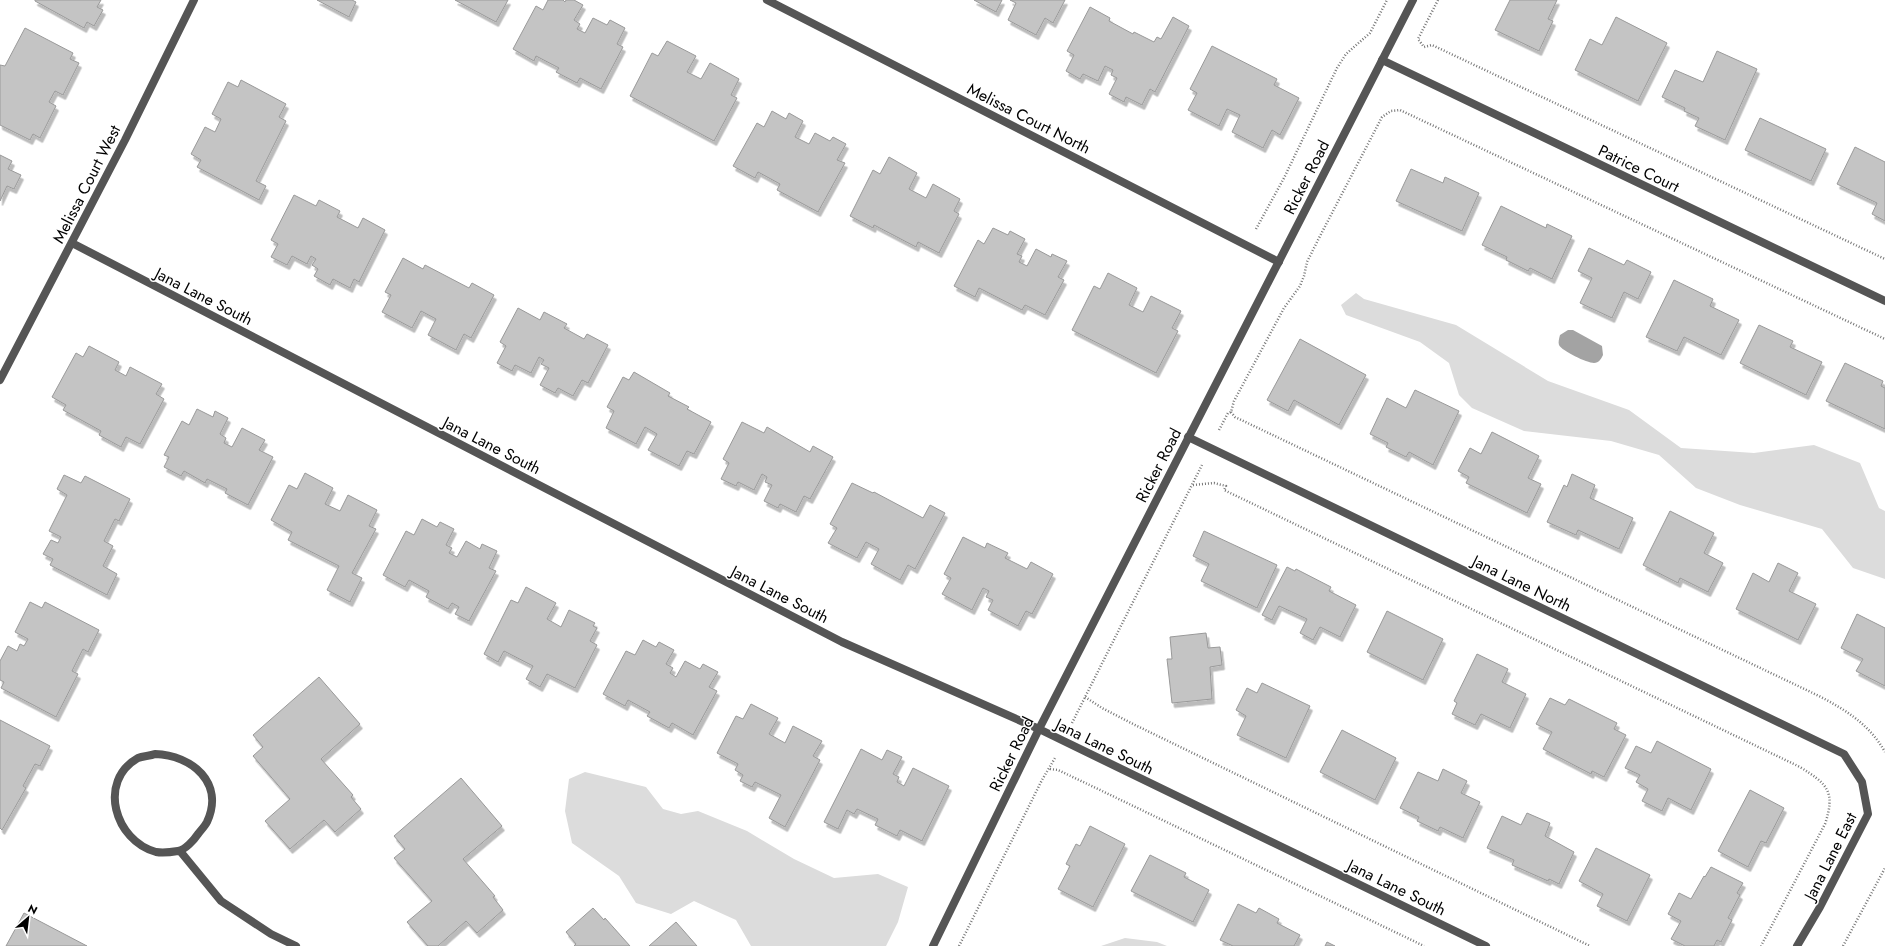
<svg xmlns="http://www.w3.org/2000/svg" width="1885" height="946" font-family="Jost,sans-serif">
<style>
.green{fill:#dcdcdc}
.water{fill:#a3a3a3}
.building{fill:#c4c4c4;stroke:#999;filter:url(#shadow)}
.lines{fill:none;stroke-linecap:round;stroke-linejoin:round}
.path{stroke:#777;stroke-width:2.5;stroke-dasharray:1 2;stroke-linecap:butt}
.minor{stroke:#555;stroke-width:8}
.tertiary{stroke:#555;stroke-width:8}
.labels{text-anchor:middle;stroke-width:3;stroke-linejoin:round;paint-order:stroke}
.street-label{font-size:16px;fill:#000;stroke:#fff}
</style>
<defs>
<filter id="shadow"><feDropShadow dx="2.5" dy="4.5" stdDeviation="0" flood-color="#0004"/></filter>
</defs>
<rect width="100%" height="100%" fill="#fff"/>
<!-- green -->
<path class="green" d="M1356,293L1364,299L1456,325L1548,381L1629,410L1681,448L1754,453L1814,445L1860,463L1879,508L1885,511V579L1853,568L1822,529L1740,505L1696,488L1659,455L1611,441L1524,431L1472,408L1459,395L1449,363L1420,342L1346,315L1341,305Z
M585,772L646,787L663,809L681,814L698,811L747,831L794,859L834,878L878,874L908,887L898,922L886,946H751L736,920L694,901L671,914L636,903L619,876L572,843L565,811L569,779Z
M1125,938L1157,942L1167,946H1101Z"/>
<!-- water -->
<path class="water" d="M1568,330H1573L1602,346L1603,355C1601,359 1599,363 1594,363C1587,363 1562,351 1559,345C1558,342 1559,339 1560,335Z"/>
<!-- building -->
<path class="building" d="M35,0H101L97,7L103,10L94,26L87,22L84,28L35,1Z
M317,0H352L356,2L349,17Z
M455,0H508L496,22Z
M548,0H563L565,2L566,0H574L583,5L574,20L580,24L577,29L585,33L593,18L607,25L610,20L625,28L617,44L623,47L601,89L580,78L577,83L556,72L559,68L536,56L534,61L513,49L536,6L543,10Z
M974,0H1002L996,12Z
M1010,0H1065L1053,23L1045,18L1036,35L1008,20L1016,3Z
M1510,0H1557L1548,19L1553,21L1539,51L1495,30Z
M1090,7L1110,18L1109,21L1133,34L1134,32L1154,42L1157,37L1161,39L1173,17L1189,26L1155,92L1150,89L1142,105L1126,97L1124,102L1109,94L1117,78L1111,75L1113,70L1105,66L1098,81L1083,74L1080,79L1066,71L1074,55L1067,51Z
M1616,17L1667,43L1638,101L1575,70L1590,39L1602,45Z
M25,28L73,53L70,59L79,63L63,95L55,91L49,102L56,106L40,138L33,134L30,140L0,125V65L5,66Z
M667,41L696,56L687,72L701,79L710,63L739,79L731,95L737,98L714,141L630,96L652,53L658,56Z
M1212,46L1277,79L1274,85L1299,98L1280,135L1272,130L1263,148L1232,132L1240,115L1227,109L1219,126L1188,110L1197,93L1190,89Z
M1717,51L1757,69L1725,140L1695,126L1699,118L1684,111L1685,108L1662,97L1675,70L1703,82Z
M241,80L286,104L279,117L286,121L256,181L266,186L259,200L197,167L201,160L191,154L205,127L215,132L221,119L212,114L228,82L238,87Z
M772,111L786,119L789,113L803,121L795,137L809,144L815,133L830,141L833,137L846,144L837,160L845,163L818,212L777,190L780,184L758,172L755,178L733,166L757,123L764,127Z
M1760,118L1826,149L1811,181L1745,150Z
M1855,147L1885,162V221L1872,214L1877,203L1837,184Z
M0,155L12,161L8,169L21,175L14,189L7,186L0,201Z
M889,157L917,173L909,189L926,198L933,184L960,199L954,211L959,214L939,253L918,242L916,247L874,225L873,228L850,216L873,170L880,174Z
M1411,169L1443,183L1445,177L1479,193L1462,231L1396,201Z
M294,195L316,206L319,200L340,211L337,217L358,228L363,218L385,230L359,282L354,279L350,288L333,279L330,285L314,276L318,269L312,265L316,259L311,256L307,264L292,256L287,265L271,257L278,244L271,240Z
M1501,206L1546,228L1547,224L1572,236L1552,279L1530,268L1528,271L1506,260L1507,257L1482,245Z
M993,228L1008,235L1010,231L1025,239L1017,254L1022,256L1019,262L1027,266L1036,249L1051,257L1052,254L1067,261L1058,277L1064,280L1045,315L1025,305L1022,310L979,288L975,297L954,286L978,240L984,244Z
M1589,248L1624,265L1627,260L1651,272L1638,299L1624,292L1612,318L1580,303L1592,278L1578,271Z
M403,258L423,269L425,265L469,288L472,283L494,295L471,338L464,334L456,350L428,335L436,319L421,311L412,328L382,312L391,295L385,292Z
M1108,273L1137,288L1129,305L1143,312L1151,296L1181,311L1172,328L1178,331L1156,373L1072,330L1094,286L1100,289Z
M1674,280L1713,299L1710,306L1739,320L1721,355L1684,337L1677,351L1646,337Z
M518,308L540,320L544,312L567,324L564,328L584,339L587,334L608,345L588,383L582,380L573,396L558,388L555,393L540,385L549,368L541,364L544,360L539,357L531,373L515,365L512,371L497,363L506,346L500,342Z
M1759,325L1793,341L1790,347L1822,362L1806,395L1740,363Z
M1300,339L1366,375L1339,425L1294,400L1288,411L1267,400Z
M89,346L119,362L115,370L126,376L130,367L162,384L156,394L164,399L140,444L126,437L121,447L99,435L101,431L63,410L66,405L52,397L76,353L83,357Z
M1845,363L1883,381L1881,386L1885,388V429L1826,401Z
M634,372L670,393L668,396L689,407L687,409L711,422L694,454L687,451L679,466L648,450L657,434L645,427L636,444L606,428L614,411L607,407L623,377L629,380Z
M1415,390L1459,411L1433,465L1409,452L1406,457L1386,447L1388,443L1370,434L1387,398L1406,408Z
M197,409L213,417L215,411L228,418L220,434L226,438L224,443L232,447L242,428L265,440L259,450L273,457L248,505L225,493L227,489L207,479L205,483L184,471L181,476L164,467L169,457L164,455L182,421L189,425Z
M742,422L764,433L767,427L810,452L813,446L833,457L810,499L804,496L796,512L780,504L778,508L764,501L772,485L765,482L767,477L762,474L754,490L738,482L736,486L721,479L729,463L723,459Z
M1492,432L1539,456L1528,478L1541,484L1527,513L1466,483L1469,477L1458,471L1470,448L1481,454Z
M305,473L333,488L325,504L340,511L348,495L377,510L369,526L376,529L352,573L362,578L350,602L327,590L339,566L288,540L292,532L271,520L289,485L297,489Z
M1572,474L1595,485L1590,498L1633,518L1619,549L1578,530L1576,535L1547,522L1564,485L1567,487Z
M64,475L81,483L85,476L130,499L119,521L115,519L104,541L113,546L103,566L117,574L107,595L50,565L53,559L43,554L51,540L58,543L61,537L49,531L67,495L57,489Z
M852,483L873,493L874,492L923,518L930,505L945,513L915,569L908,565L900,580L871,564L879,549L866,542L857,558L828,543L837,528L830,524Z
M1670,511L1714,533L1704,553L1723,563L1708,592L1680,578L1678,583L1643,565Z
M422,519L437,527L440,522L454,529L446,545L452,548L449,553L457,557L466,541L480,549L482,544L497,551L489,568L496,571L469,621L455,614L459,607L452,603L448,609L426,597L429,591L409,580L405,587L383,575L406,531L414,535Z
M1204,531L1277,565L1257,608L1201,581L1209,564L1193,556Z
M963,537L985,548L987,543L1008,553L1005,558L1027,569L1031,562L1053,574L1032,614L1026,611L1018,626L988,610L993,600L986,597L989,591L983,588L972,610L942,594L951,578L944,574Z
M1778,563L1798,573L1789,591L1816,604L1798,640L1736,609L1753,573L1769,582Z
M1287,567L1295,571L1296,569L1331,587L1329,591L1356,605L1340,637L1320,627L1313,640L1300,633L1307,619L1279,606L1272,620L1262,615Z
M526,587L556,603L547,619L561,627L569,610L595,623L593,626L597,628L590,641L597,645L575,688L547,674L540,687L526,679L533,666L504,651L498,662L484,654L511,600L518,603Z
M30,602L42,608L45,602L99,630L88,652L83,649L72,671L78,674L56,717L1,688L4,682L0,680V661L8,646L17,651L20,644L24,646L28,639L15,632Z
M1387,611L1443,639L1423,680L1367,652Z
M1857,614L1885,628V686L1856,671L1863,659L1841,648Z
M1206,633L1208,648L1220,647L1222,665L1210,667L1212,699L1172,703L1167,659H1172L1170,637Z
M643,640L656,647L659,642L674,650L666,664L673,668L670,673L676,677L685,661L700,669L703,664L718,672L709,687L717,691L693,735L672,723L669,728L647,716L650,712L628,700L625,706L603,694L626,651L635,655Z
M1477,654L1508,669L1502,682L1526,694L1510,728L1481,714L1475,725L1452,714L1457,703L1454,701Z
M319,677L360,724L321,759L353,795L351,797L361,809L335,832L324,820L290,849L265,821L290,799L253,756L263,747L253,735Z
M1262,683L1310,706L1286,758L1237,735L1246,716L1236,710L1247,688L1257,693Z
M1550,698L1565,705L1569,699L1617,723L1614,729L1626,735L1604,777L1592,771L1591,774L1543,749L1552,732L1536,724Z
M751,704L778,718L769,734L785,743L793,726L822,741L813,756L820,760L785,827L769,818L781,795L755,782L752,787L740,781L743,775L735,770L738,764L717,753L736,716L743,719Z
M0,720L50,746L40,766L35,764L23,786L26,788L2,830L0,828Z
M1342,730L1396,758L1375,800L1320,772Z
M1657,741L1711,769L1691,810L1668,798L1662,811L1642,801L1648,789L1636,782L1640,775L1625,768L1636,746L1651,753Z
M861,749L882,760L887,750L902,757L893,774L899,777L897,782L904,786L913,768L949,786L922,841L900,830L897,836L875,825L878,819L857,809L854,814L847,810L838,829L824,822Z
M1443,769L1467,781L1461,793L1480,802L1463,838L1440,827L1438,831L1417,821L1419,817L1400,808L1418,772L1438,781Z
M461,778L502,826L463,859L495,896L493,897L503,910L477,933L466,921L438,946H428L407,922L432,901L394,858L405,849L394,836Z
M1750,790L1784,808L1766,843L1761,841L1748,867L1718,851Z
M1527,813L1550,823L1545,836L1574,852L1559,884L1549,879L1548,881L1512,865L1514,860L1487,848L1502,816L1521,825Z
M1090,826L1125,844L1093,907L1058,889L1070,866L1066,864L1076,844L1080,846Z
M1596,848L1650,875L1627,921L1597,906L1603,894L1579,881Z
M1150,855L1186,873L1184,877L1209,890L1193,922L1131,891Z
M1711,867L1743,883L1737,893L1740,895L1728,918L1732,920L1721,942L1717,940L1714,946H1685L1671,939L1681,921L1668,914L1679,893L1691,899L1704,876L1705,877Z
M1238,904L1256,913L1259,908L1279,919L1277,923L1300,935L1294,946H1233L1220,940Z
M593,908L604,920L605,918L630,946H574L576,944L566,932Z
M24,913L87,946H6Z
M676,922L697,946H649Z
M1327,942L1335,946H1325Z"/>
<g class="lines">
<!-- path -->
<path class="path" d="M1438,0L1418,39L1424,47L1432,45L1449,53L1885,259
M1256,229L1284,178L1337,68L1346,54L1370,33L1387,0
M1231,412L1235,417L1819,696C1846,710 1870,725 1885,752
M1219,430L1228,413L1231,412L1234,401L1284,308L1300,286L1304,276L1307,262L1319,238L1382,117L1391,111L1400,110L1885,339
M1193,485L1214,483L1226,486L1224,490L1800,767C1827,784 1836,791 1825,824L1761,946
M1085,697L1102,708L1133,724L1590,946
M1072,723L1202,465
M1050,769L1058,770L1098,789L1424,946
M959,946L1042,780L1055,758
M1843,946L1885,868"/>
<!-- minor -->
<path class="minor" d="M767,0L1279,262
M1382,60L1885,301
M72,243L842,642L1039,729L1486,946
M0,380L125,140L194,0
M1188,437L1844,754L1862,782L1868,814L1820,907L1797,946
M155,754C192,755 225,783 207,822C205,826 201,830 198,834C194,840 185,850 178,851C172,852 162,853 156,852C115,841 97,781 138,758C143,756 150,756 155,754Z
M180,851L221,901L271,934L296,946"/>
<!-- tertiary -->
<path class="tertiary" d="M933,946L1039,729L1413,0"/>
</g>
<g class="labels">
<!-- street labels -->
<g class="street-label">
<text transform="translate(1029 118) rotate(27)" y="6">Melissa Court North</text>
<text transform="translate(1639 168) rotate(26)" y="6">Patrice Court</text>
<text transform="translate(1306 177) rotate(-63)" y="6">Ricker Road</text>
<text transform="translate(86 184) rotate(-63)" y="6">Melissa Court West</text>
<text transform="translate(204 296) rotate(27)" y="6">Jana Lane South</text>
<text transform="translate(492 445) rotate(27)" y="6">Jana Lane South</text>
<text transform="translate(1158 465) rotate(-63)" y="6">Ricker Road</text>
<text transform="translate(1522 583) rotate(26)" y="6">Jana Lane North</text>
<text transform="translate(780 594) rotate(27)" y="6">Jana Lane South</text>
<text transform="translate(1105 746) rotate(26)" y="6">Jana Lane South</text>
<text transform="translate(1011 754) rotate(-64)" y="6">Ricker Road</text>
<text transform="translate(1830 856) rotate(-63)" y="6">Jana Lane East</text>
<text transform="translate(1397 887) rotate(26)" y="6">Jana Lane South</text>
</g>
</g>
<!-- north arrow -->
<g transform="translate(28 918) rotate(28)" stroke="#ffffff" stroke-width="3" paint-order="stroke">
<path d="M0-3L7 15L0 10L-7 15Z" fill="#000000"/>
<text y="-6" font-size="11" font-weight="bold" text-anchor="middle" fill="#000000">N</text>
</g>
</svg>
